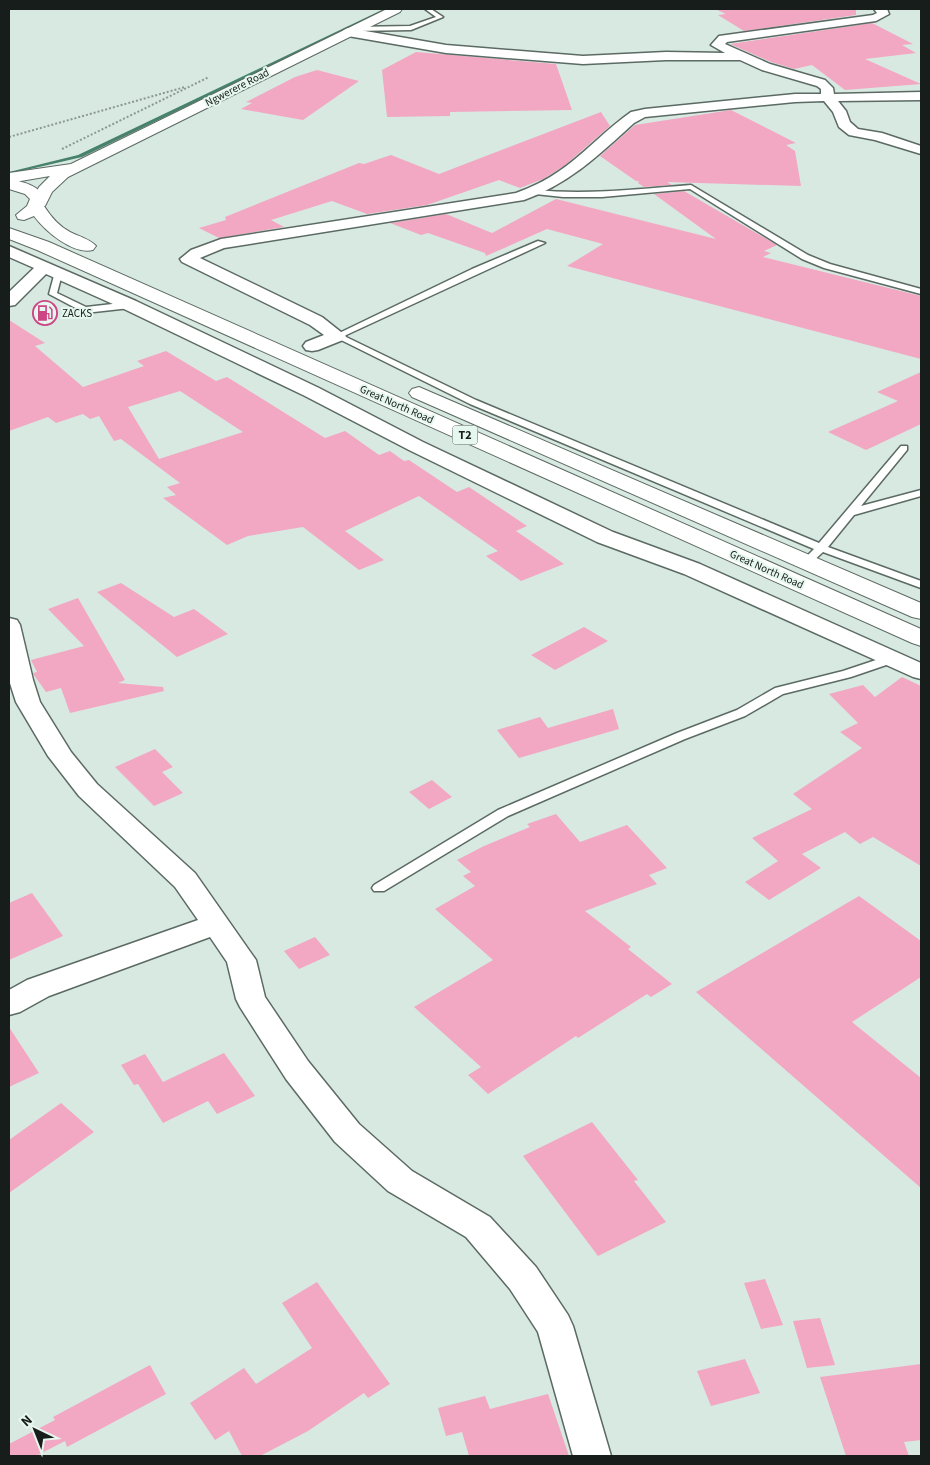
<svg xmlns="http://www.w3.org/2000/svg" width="930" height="1465" font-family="'Source Sans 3',sans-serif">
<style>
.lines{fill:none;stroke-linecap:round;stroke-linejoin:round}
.stream{fill:#47826c;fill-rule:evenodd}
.building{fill:#f2a7c3;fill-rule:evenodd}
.lane-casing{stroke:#5b6a63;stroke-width:3}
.street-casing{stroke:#5b6a63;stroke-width:3}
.secondary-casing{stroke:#5b6a63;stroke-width:2}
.primary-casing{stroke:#5b6a63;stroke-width:2}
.path{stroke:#8b9892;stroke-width:2;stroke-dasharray:2 2;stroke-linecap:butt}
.lane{fill:#fff;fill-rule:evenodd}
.street{fill:#fff;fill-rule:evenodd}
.secondary{fill:#fff;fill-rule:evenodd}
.primary{fill:#fff;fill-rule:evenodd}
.labels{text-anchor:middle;stroke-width:4;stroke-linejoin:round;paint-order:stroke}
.far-street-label{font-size:11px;fill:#171d1a;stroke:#e6f7ef}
.far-poi-label{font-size:11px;fill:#171d1a;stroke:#e6f7ef;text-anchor:start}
.shield{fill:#e6f7ef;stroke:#555e5a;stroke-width:1}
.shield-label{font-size:12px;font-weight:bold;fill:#171d1a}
</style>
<rect width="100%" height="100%" fill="#d8e9e2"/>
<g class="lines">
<!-- stream -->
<path class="stream" d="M384,9H389L82,157L9,174V172L78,155Z"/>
</g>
<!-- building -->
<path class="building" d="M715,9H856V15L744,31L718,15L726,14Z
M872,23L913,44L902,45L916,53L865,59L921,84L845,90L812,65L794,69L771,62L730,44Z
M416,52L556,64L572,110L450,112V116L387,117L382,70Z
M317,70L359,81L303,120L241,109L252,103L246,102L295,77Z
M731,110L796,143L786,145L795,151L801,186L667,182L672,185L644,187L638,183L639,181H636L600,156L635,125Z
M601,112L610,126L564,166L543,179L520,188L499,180L427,205L367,214L332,201L271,220L284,227L219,238L199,228L226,220L225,217L359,163L364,164L391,155L439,174Z
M684,191L777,245L764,251L771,253L763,257L921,296V359L567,266L603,244L547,229L486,256L485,253L428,233L421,235L390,223L446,214L492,233L556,199L716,239L654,194Z
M9,320L45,343L35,346L83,387L144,366L137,361L166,351L216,381L227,377L325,438L345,431L379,455L390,451L404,461L409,460L457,492L469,487L527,526L516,531L564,564L521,581L486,556L498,551L419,496L345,531L384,560L359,570L303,527L248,536L227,545L163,498L176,495L167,487L180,483L121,439L114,441L99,416L90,419L83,414L56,423L48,417L9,431ZM180,391L243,432L159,459L128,407Z
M921,372V424L866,450L828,432L898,401L877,392Z
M121,583L174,617L194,609L228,634L177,657L97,592Z
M78,598L125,680L118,683L163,687L164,691L70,713L61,688L46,692L34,675L33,673L37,672L31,660L84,646L48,609Z
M584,627L608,641L555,670L531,655Z
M902,677L921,686V866L873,837L860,844L845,832L802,854L821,868L769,900L745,882L778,861L752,838L812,809L793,794L862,748L840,732L858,723L829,694L863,685L875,697Z
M613,709L619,729L519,758L497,730L540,717L548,728Z
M155,749L173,767L162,772L183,793L154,806L115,767Z
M432,780L452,797L429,809L409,792Z
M556,814L580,842L627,825L667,868L649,875L657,884L585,911L631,947L628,949L672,984L651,997L647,994L578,1038L576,1036L488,1094L468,1075L481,1067L414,1007L493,960L435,909L475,886L463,876L471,872L457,860L484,846L530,827L527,824Z
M32,893L63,936L9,960V903Z
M859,896L921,941V977L852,1022L921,1078V1188L696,992Z
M315,937L330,955L299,969L284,951Z
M9,1027L39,1073L9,1087Z
M224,1053L255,1096L217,1114L208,1101L163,1123L138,1084L134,1085L121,1065L145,1054L163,1082Z
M61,1103L94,1132L9,1193V1140Z
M592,1122L638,1180L634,1181L666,1222L598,1256L523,1156Z
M765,1279L783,1325L761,1329L744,1283Z
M317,1282L390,1384L368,1398L364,1393L308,1431L260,1456H242L229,1431L215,1440L190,1403L244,1368L256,1384L312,1348L282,1303Z
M820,1318L835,1365L807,1368L793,1321Z
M745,1359L760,1393L711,1406L697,1371Z
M921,1364V1440L904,1442L909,1456H846L820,1377Z
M150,1365L166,1394L67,1447L65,1441L36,1456H9V1444L55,1420L53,1417Z
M548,1394L569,1456H469L462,1432L446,1436L438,1408L485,1396L490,1409Z"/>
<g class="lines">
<defs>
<path id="lane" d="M425,9H431L443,17L411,30L354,31L351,29L354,27L410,26L436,17Z
M691,185L808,255L830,264L921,289V294L824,268L802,259L690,189L602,197H563L535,194L531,192L535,190C587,195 639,189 691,185Z
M538,241L545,243L344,336L476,400L819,543L901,446H907V450L861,506L921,490V496L854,515L828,547L921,581V588L823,552L810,564H802L801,562L814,549L470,404L333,336L472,269Z
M55,272L62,274L57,293L86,307L130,302L134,305L130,308L85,313L49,294Z
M891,655L895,656L897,659L895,662L851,677L783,694L745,716L685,739L508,816L384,891H374L372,888L374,885L498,810L677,733L737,710L775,688L843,671Z"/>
<path id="street" d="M874,9H887L889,14L876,21L727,42L725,44L770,64L825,80L833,88L834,94L921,92V100L838,101L846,111L850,122L858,129L882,133L921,146V154L875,140L849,135L839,127L833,112L824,101L795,102L645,117L634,123C600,154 569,184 524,200L224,248L200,258L322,317L346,336L343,340L318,350L312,351L306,350L303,346L306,342L324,335L310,325L182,262L180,259L191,250L221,239L516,193C570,174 588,143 631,112L645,109L795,94H821V89L817,86L762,70L740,60H666L583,64L446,53L348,36L342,32L344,30L348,28L446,45L583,56L666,52L725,53L711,45L719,36L873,15L877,13Z
M9,246L136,301L319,388L423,442L613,532L700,564L921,663V679L913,677L684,574L597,542L409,450L305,396L124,309L46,274L15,305L9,306V292L34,268L9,257Z
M9,618L17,620L20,625L33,680L40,702L71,752L97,784L195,873L251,953L256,960L265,997L308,1061L359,1124L412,1171L490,1217L536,1267L568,1315L573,1326L611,1456H573L538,1332L510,1289L466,1237L388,1191L335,1142L286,1079L240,1007L236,999L227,962L210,937L49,996L20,1012L9,1015V990L27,980L198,920L175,887L79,796L48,756L16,702L9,680Z"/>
<path id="secondary" d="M387,9H402L400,12L68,177L52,192L45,206H33L31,203L39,187L50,176L9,183V173L71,164Z"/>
<path id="primary" d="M9,179C24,182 38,185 46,199L44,206C51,217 59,226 70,232C78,236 90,239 96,246L93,250C73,255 45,231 34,216L24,220L18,219L16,215L27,206L30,199L25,194L9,189Z
M9,228L49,242L921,629V646L912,643L37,250L9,239Z
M419,387L921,603V619L912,617L412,397L409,393L412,389Z"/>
</defs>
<!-- lane casing -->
<use href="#lane" class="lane-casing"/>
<!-- street casing -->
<use href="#street" class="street-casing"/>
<!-- secondary casing -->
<use href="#secondary" class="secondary-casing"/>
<!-- primary casing -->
<use href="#primary" class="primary-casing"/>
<!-- path -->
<path class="path" d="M9,137L185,87
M62,149L209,77"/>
<!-- lane -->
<use href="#lane" class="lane"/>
<!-- street -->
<use href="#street" class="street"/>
<!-- secondary -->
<use href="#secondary" class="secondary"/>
<!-- primary -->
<use href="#primary" class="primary"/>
</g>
<!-- icons -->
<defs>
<symbol id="fuel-ring" viewBox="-11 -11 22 22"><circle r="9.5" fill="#e6f7ef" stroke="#cd4684" stroke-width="1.5"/><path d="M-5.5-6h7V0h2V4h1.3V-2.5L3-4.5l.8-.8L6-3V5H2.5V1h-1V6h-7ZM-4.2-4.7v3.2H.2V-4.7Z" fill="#cd4684"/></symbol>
</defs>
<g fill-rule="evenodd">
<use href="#fuel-ring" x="31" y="299" width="28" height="28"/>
</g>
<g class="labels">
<!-- far-street labels -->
<g class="far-street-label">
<text transform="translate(237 87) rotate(-27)" y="4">Ngwerere Road</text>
<text transform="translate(397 404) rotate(24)" y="4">Great North Road</text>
<text transform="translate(767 569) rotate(24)" y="4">Great North Road</text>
</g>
<!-- far-poi labels -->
<g class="far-poi-label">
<text x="62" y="317">ZACKS</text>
</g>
<!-- shield labels -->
<rect class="shield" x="452.5" y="425.5" width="25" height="19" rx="4"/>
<g class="shield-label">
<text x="465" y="439">T2</text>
</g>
</g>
<!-- border -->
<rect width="930" height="1465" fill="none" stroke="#171d1a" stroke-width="20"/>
<!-- north arrow -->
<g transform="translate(35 1430) rotate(317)" stroke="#e6f7ef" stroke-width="4" paint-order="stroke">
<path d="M0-4L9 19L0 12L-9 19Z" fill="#171d1a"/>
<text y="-8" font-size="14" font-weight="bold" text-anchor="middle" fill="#171d1a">N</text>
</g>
</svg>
